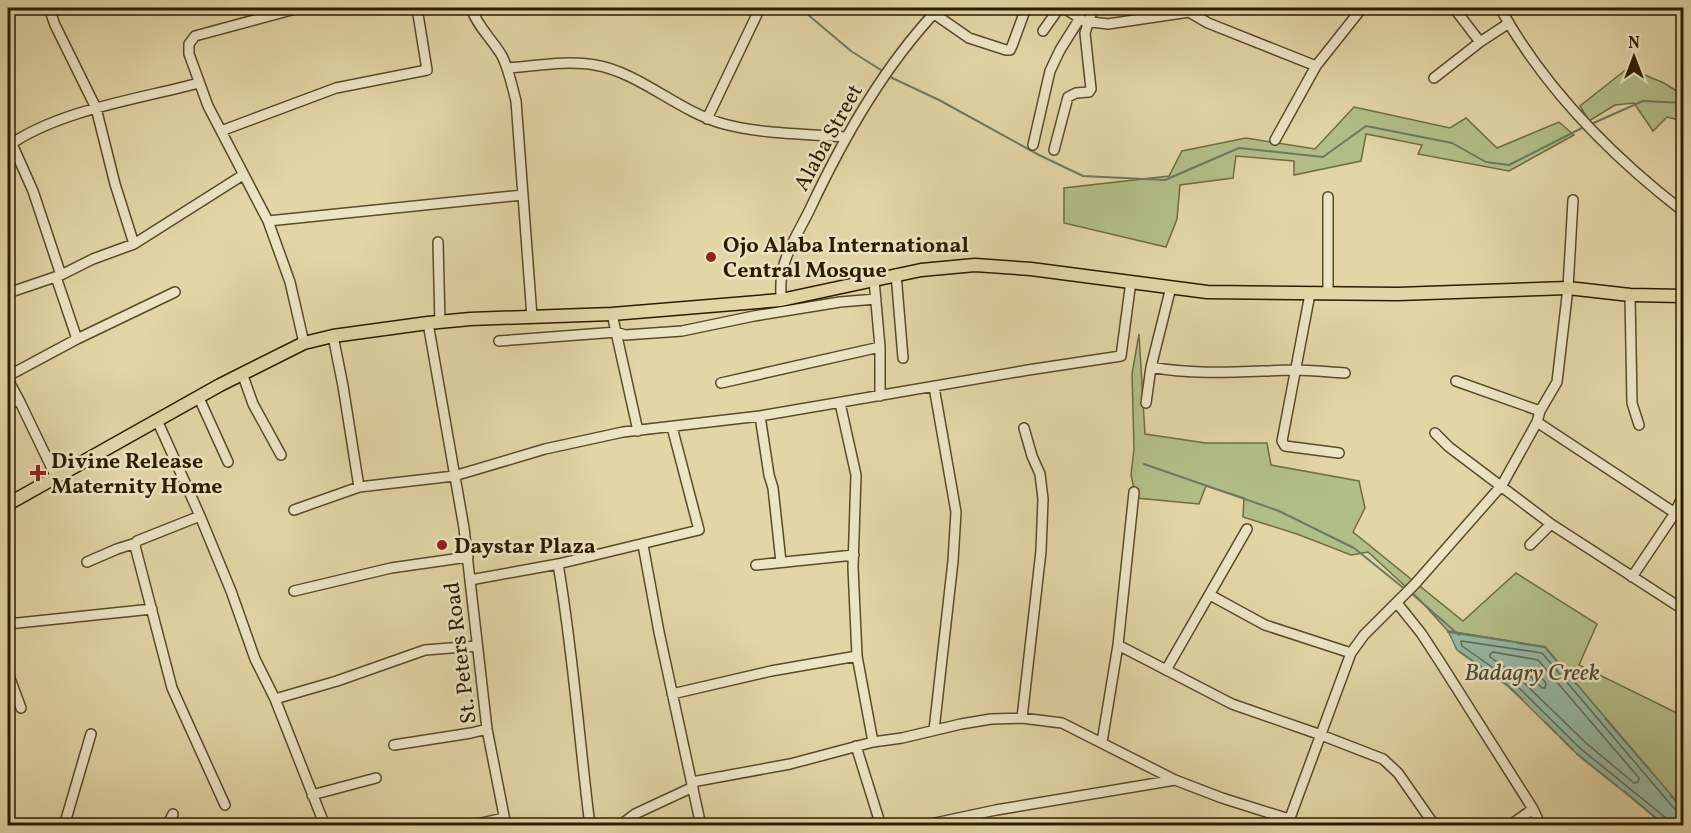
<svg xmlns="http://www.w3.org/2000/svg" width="1691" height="833" font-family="Vollkorn,serif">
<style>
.green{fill:#b2be88;stroke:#706c44;stroke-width:1.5}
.water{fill:#95b9a5;stroke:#6b7a63;stroke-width:1.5}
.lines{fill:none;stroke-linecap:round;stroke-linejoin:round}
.shore{stroke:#616a52;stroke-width:1.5}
.stream{stroke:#6b7a63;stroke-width:2}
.minor-casing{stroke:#5a4a2a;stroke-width:12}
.major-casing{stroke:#2d1b00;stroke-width:15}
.minor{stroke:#ece4c5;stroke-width:9}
.major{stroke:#e2d5a6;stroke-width:12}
.poi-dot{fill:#8f2418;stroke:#ece4c5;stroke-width:2}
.labels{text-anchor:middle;stroke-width:5;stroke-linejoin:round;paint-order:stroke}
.street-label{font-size:22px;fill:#2d1b00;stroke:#ece4c5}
.poi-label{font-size:22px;font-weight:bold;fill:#2d1b00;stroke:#ece4c5;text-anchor:start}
.water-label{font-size:24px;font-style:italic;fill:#4c4a32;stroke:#ece4c5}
</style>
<rect width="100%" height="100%" fill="#e2d5a6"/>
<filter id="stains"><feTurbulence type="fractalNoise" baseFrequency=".00333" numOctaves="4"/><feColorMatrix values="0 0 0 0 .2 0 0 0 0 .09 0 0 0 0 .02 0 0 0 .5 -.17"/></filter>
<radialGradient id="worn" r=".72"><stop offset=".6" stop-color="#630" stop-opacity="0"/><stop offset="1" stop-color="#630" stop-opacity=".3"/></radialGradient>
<!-- green -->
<path class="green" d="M1628,68L1664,83L1683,95V121L1667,117L1653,131L1634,103L1615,105L1589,121L1580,106Z
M1354,107L1450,128L1466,118L1497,148L1559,122L1574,135L1509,171L1418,154L1422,145L1366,134L1361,161L1294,175V161L1236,156L1233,178L1180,185L1177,219L1166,247L1064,223V188L1169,176L1182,151L1246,138L1315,149Z
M1139,334L1145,434L1206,443H1267L1271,465L1359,481L1365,508L1353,532L1463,621L1516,573L1597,624L1579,665L1683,716V809L1545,647L1448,631L1419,599L1368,552L1351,555L1297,534L1243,517L1244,498L1206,486L1199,504L1136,498L1131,475L1134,449L1132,374Z"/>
<!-- water -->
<path class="water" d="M1448,631L1545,647L1683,809V825H1665L1577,754L1508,686L1457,650Z"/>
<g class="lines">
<!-- shore -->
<path class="shore" d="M1493,652L1538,660L1639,778L1638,782L1634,783L1586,743L1517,676L1490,657V654Z
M1529,667L1533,669L1546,683L1545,688H1542L1526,672V669Z
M1669,826L1666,818L1581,749L1512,681L1462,646L1461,641L1542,653L1672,806L1678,812H1684"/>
<!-- stream -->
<path class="stream" d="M800,8L851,51L884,72
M888,76L939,100L1039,155L1083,176L1165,180L1239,148L1323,157L1366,126L1452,143L1486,162L1509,165L1584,127
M1589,125L1643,101L1684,103
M1144,464L1279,511L1354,548L1406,590
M1411,593L1459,635
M1448,632L1509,641
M1518,643L1545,647L1576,684
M1460,652L1508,686L1522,699
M1605,718L1648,768
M1545,722L1556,733
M1560,737L1573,750
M1577,754L1617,786
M1624,791L1665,826
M1671,796L1684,809"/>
<defs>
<path id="minor" d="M49,8L55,25L96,108L115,184L134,244
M299,8L195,36L189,44V54L208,106L268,221L290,282L304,343
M471,8C477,26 492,39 502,56C509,70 512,86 516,101L532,317
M1454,8L1480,42
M1500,8C1545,89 1610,155 1684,212
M933,13L969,38L1006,50H1010L1012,46L1026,8
M1043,31L1057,11L1064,8L1084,21L1108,24L1189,12L1208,23L1316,66
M507,68C535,66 567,60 595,65C639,72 679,112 724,124C761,134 808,134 847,137
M1434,78L1480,42L1509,23
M707,119L760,8
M221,131L336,88L427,70L417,8
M8,135L33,191L61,275
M1275,140L1316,66L1362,8
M1033,145L1050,71L1060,50L1080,18
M8,146C59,110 139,99 199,83
M1054,150L1068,97L1076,93L1089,92L1091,89L1085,33L1093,8
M1328,197V293
M268,221L523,195
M438,242L440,323
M896,274L903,358
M56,277L77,339
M874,280L880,347V396
M8,293L61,275L93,259L134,244L243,175
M1310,294L1282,441L1285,446L1339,453
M1630,295L1632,403L1639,425
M781,300C781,289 780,278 783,268C788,247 801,228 810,209C844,137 884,66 939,8
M612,314L638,431
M428,323L464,528L487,729L506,826
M333,336L343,386L359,487
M499,341L617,332L625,335L682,331L754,316L840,302L876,299
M1151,367C1197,376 1248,371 1294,370C1311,370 1328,372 1345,373
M242,373L253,404L281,455
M8,376L77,339L175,292
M8,380L19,400L56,477
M1456,381L1540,411
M721,383L880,347
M934,387L956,512L953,561L934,730
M199,398L228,462
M840,403L856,475L853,567L857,656L873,742
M1146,403L1151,367L1171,287
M8,405L19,400
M760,416L769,475L773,488L781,562
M157,420L200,516L231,591L255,659L275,699L325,826
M1537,422L1675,513
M1435,433L1449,447L1551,524L1684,610
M294,510L359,487L454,476L545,449L623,432L760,416L1028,370L1121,356L1131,281
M200,516L137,541L135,546L172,688L225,805
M643,545L659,632L701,826
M1530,545L1551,524
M87,562L117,549L136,543
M558,564C573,651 579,738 590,826
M756,565L854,555
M1632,577L1675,513L1684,493
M470,580L558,564L699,530L672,427
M294,591L391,568L468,557
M1210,595L1265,625L1351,653
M1397,603L1421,633L1440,662L1533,809L1541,826
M8,624L152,609
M1118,645L1232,704L1321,735L1383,759L1398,773L1435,826
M1166,670L1247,529
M8,673L21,708
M672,694L771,671L857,656
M275,699L337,681L425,650L477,646
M1022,718L1041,551L1043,499L1040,474L1032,456L1024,428
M1102,742L1118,645L1134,492
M394,745L471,733L487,729
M856,746L881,826
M692,782L790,764L873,742L902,738L961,724L991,719L1022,718L1062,723L1175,780L1222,798L1289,819
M312,795L376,778
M64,826L91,734
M167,826L173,814
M468,826L504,818
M619,826L635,814L693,787
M921,826L996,810L1175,780
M1287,826L1351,653L1364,635L1415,584L1502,485L1537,422L1540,411L1557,382L1568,288L1573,200
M1509,826L1533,809"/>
<path id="major" d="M8,504L220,385L304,343L333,336L428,323L470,319L612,314L781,300L921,270L975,265L1031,269L1207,292L1398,294L1568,288L1630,295L1684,296"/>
</defs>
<!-- minor casing -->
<use href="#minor" class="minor-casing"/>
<!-- major casing -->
<use href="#major" class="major-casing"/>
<!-- minor -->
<use href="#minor" class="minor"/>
<!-- major -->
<use href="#major" class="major"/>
</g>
<!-- markers -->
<g class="poi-dot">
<circle cx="711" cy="257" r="6"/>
<path d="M35 464h6v6h6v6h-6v6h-6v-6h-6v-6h6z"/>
<circle cx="442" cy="545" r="6"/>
</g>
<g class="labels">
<!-- street labels -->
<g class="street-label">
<text transform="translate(827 137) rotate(-61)" y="8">Alaba Street</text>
<text transform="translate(459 653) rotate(-97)" y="8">St. Peters Road</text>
</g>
<!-- poi labels -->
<g class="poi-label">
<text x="723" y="252">Ojo Alaba International<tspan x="723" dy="25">Central Mosque</tspan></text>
<text x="51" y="468">Divine Release<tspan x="51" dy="25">Maternity Home</tspan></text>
<text x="454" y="553">Daystar Plaza</text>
</g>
<!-- water labels -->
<g class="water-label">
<text x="1532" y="680">Badagry Creek</text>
</g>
</g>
<!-- margin -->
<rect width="1691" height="833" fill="none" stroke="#e2d5a6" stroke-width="30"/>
<rect x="9" y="9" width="1673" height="815" fill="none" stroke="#2d1b00" stroke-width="3"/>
<rect x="15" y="15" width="1661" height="803" fill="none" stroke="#2d1b00" stroke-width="1.5"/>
<!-- north arrow -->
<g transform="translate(1634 57)" stroke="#ece4c5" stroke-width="4.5" paint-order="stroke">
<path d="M0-4.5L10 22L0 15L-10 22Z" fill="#2d1b00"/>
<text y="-9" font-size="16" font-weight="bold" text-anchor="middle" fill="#2d1b00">N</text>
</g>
<rect width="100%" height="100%" filter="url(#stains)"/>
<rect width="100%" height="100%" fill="url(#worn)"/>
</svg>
